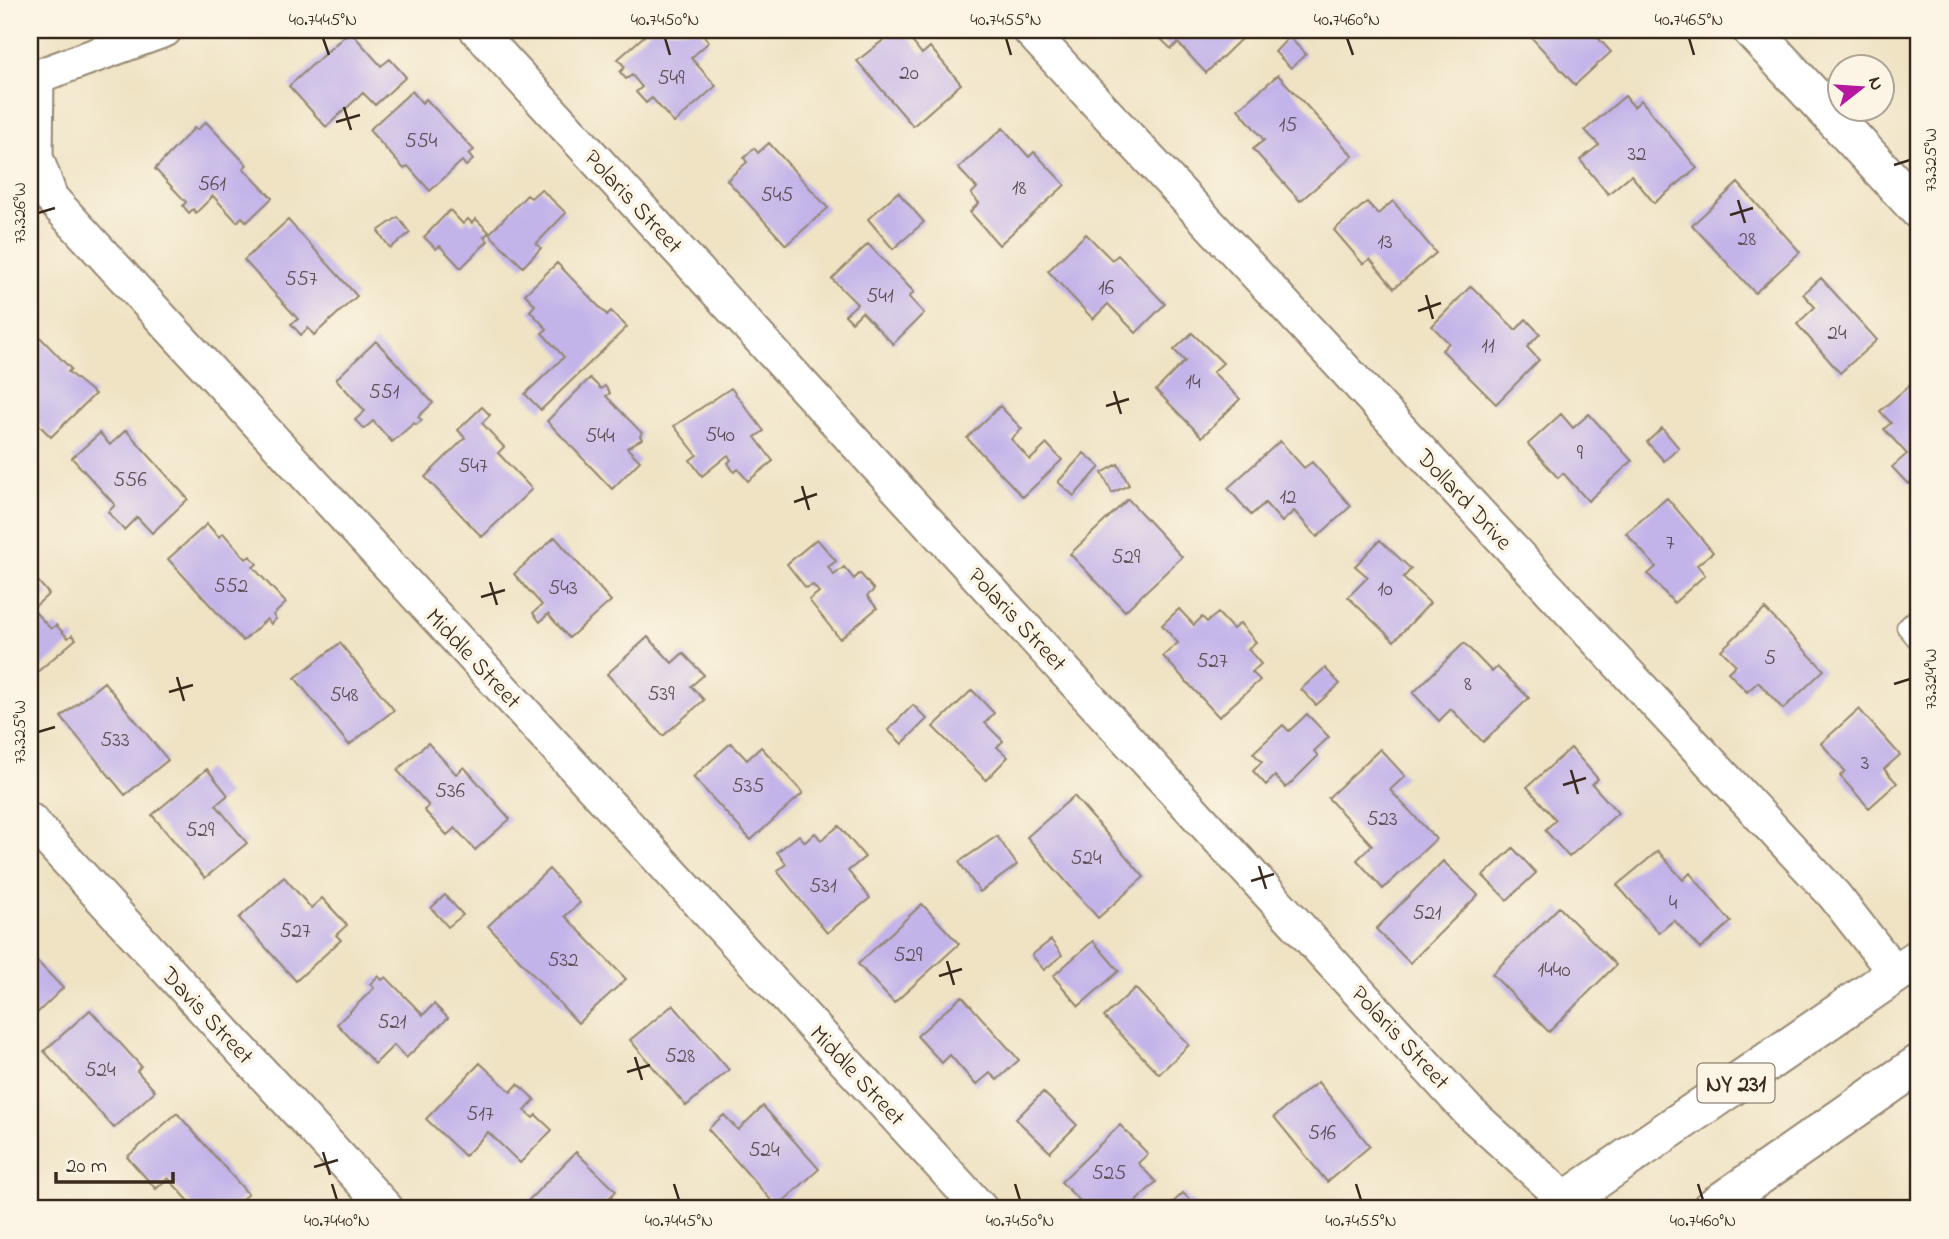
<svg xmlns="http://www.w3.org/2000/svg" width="1949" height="1239" font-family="'Indie Flower',sans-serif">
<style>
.building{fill:#c2b3e9}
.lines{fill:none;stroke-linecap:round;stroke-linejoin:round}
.service-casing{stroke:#958671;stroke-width:19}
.minor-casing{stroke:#958671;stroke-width:37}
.tertiary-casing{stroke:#958671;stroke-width:42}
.primary-casing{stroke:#958671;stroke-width:42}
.service{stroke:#fff;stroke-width:16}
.minor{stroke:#fff;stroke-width:33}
.tertiary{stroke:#fff;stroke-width:38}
.primary{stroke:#fff;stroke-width:38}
.ticks{fill:none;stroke:#3b2a1e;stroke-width:2.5}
.labels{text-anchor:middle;stroke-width:7;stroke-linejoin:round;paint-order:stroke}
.number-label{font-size:21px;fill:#5d4c51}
.shield{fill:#fcf5e5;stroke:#75675a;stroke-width:2}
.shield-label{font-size:23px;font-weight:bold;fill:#3b2a1e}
.street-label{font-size:24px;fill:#3b2a1e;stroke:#fcf5e5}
.neatline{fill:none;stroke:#3b2a1e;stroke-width:2.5}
.ticks-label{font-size:18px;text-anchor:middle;fill:#3b2a1e}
</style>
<rect width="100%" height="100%" fill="#fcf5e5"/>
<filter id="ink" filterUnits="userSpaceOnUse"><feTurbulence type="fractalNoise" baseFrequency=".0143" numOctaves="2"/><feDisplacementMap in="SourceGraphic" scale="14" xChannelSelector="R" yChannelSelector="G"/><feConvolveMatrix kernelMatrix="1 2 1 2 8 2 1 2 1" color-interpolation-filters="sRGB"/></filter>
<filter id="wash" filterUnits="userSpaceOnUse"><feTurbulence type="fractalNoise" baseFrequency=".00686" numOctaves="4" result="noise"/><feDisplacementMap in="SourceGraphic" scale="28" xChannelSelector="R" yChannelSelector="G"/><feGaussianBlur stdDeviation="1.57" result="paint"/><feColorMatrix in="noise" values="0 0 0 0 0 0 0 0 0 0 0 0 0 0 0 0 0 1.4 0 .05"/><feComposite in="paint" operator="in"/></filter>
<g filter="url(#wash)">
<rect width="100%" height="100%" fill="#efe3c4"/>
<g id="blocks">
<!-- building -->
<path class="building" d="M651,30H699L709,42L691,58L716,86L674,123L652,98L646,103L636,92L642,87L632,75L626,79L620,72L625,67L618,59Z
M896,30H903L922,54L930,47L961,84L913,126L857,61Z
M1152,30H1234L1242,38L1206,73L1178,43L1171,49Z
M1538,30H1591L1611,52L1575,85L1530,36Z
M1905,30H1919V45Z
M350,31L381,66L390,59L406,77L375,105L363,93L326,127L289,86Z
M1289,37L1306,54L1291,68L1275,52Z
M1278,75L1353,156L1300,201L1253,149L1264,140L1238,109Z
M412,91L422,103L426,99L474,150L468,154L473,160L466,166L462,161L430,191L408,166L404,169L369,130Z
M1625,96L1634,107L1641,100L1697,168L1654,203L1631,175L1608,194L1580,160L1599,145L1585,130Z
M206,122L247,165L243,168L272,198L247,222L242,217L237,222L213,196L196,213L193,209L189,213L183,206L186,202L155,169L194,128L197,130Z
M1003,128L1029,157L1034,152L1065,185L999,245L970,212L979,203L971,194L977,188L958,168Z
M769,143L828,208L786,245L727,180L747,162L744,158L754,148L758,153Z
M1738,183L1800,252L1755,293L1692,225Z
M541,189L566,213L536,244L541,248L523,267L489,234L527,195L531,198Z
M898,192L924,222L893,249L868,219Z
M1393,201L1436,253L1394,288L1370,259L1363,264L1334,230L1367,202L1378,214Z
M450,210L463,224L468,219L472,223L476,219L489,232L484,237L488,241L461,268L440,246L436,249L424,237Z
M398,217L410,233L390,248L378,231Z
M288,220L357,296L314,335L308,328L301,335L291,324L298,319L244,260Z
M1086,234L1112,260L1118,255L1165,304L1136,333L1108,304L1093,319L1048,271Z
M868,244L914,292L909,297L924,313L893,344L862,312L852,322L845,315L857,304L832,279Z
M557,263L607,315L611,311L627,327L541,410L525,394L564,357L542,333L547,329L530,311L535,305L525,294Z
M1821,278L1877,340L1840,373L1797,324L1815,307L1803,294Z
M1471,286L1516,330L1526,319L1540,334L1527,347L1539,360L1496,404L1442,350L1449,343L1432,326Z
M30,327L71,369L68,372L95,394L51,437L30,416Z
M1192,333L1223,363L1213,372L1240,399L1202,437L1156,390L1185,361L1174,350Z
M376,341L433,403L418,417L422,420L416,425L414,423L392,442L373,421L364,429L355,420L365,411L336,379Z
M590,378L601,389L605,386L610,393L606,396L642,433L640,436L642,439L627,448L640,461L612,489L547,421Z
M1911,384L1919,393V474L1908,484L1892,467L1907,454L1884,429L1891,423L1880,411Z
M731,388L764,431L755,437L773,461L748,481L738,469L734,472L728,463L731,460L728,455L702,476L690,460L697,455L674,426Z
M1000,406L1022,429L1011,439L1030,460L1047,444L1062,460L1023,497L967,438Z
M482,407L490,415L482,423L504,447L498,453L532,489L482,537L425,477L465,438L458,430Z
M1561,414L1573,428L1589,414L1632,461L1588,501L1563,473L1558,478L1528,444Z
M1662,428L1679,448L1664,461L1647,442Z
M126,430L188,499L152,533L137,517L124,530L108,512L115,505L72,458L100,433L110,445Z
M1280,441L1304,468L1312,462L1351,506L1317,537L1294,511L1282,522L1265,503L1251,515L1228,488Z
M1084,453L1100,467L1074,496L1058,482Z
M1118,464L1129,485L1112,493L1102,473Z
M1667,498L1713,552L1697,565L1705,575L1674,603L1648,574L1656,567L1626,533Z
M1128,499L1182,557L1125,611L1070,554Z
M207,524L219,537L223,533L246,559L250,556L257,564L253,567L286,603L273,615L276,619L271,624L267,619L243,641L168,559Z
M555,537L611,601L569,638L548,614L540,622L533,613L542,605L514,574Z
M817,539L836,561L828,567L834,575L844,567L854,579L860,573L874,590L867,596L877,608L840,639L809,600L819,592L813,585L806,588L787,564Z
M1380,540L1411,569L1403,578L1430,603L1394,641L1348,597L1368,577L1355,566Z
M30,572L49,594L32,609L51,629L56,625L68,638L72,635L76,639L30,678Z
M1179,609L1194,625L1202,617L1207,622L1218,613L1233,629L1240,623L1256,642L1248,649L1261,664L1252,672L1260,680L1219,717L1163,656L1178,643L1162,625Z
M1765,609L1824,670L1783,709L1758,682L1747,692L1728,672L1736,665L1721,650Z
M648,637L672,663L683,653L704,675L691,686L704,700L663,736L607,674Z
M340,643L394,710L349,745L295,678Z
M1464,643L1492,672L1497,667L1529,698L1483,742L1451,709L1439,721L1413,693Z
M1325,668L1340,684L1316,705L1301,689Z
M104,682L168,760L125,795L61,717Z
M972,690L994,713L985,723L1003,741L997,747L1008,757L986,780L933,727Z
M913,705L927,719L902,744L888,730Z
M1859,709L1900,755L1884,769L1897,783L1869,808L1840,776L1845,771L1821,743Z
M1307,714L1329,737L1314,751L1318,756L1286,788L1275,776L1266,785L1253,771L1262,762L1253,753L1283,725L1289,731Z
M428,743L456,774L464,767L510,819L475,850L455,828L447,835L424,810L429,806L397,770Z
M731,743L747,760L761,747L803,793L751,840L693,777Z
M1571,748L1598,779L1592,784L1618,813L1569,857L1545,830L1556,820L1527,787Z
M1380,749L1405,776L1390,790L1436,839L1383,889L1357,860L1372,845L1328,798Z
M207,769L228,795L216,805L247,843L205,878L152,815Z
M1074,796L1144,877L1098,918L1027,837Z
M839,826L865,857L848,871L870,898L827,933L777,871L786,864L777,852L799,835L805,842L815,833L821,840Z
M997,836L1017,865L980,892L959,862Z
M1513,848L1536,873L1507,900L1483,876Z
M1658,851L1683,880L1690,873L1731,922L1700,949L1674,920L1659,933L1617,885Z
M1443,861L1478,895L1410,963L1376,929Z
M549,869L580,903L565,916L626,979L578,1023L488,926Z
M284,877L311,908L322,898L347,925L336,935L341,940L296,981L239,918Z
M445,895L463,915L448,927L431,908Z
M922,904L959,944L894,1003L858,964Z
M1559,907L1616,965L1549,1032L1492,974Z
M1051,940L1062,955L1044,970L1032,955Z
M1093,941L1119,971L1079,1006L1053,976Z
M30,954L63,988L30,1020Z
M378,976L382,980L386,977L423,1015L434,1004L448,1018L406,1058L394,1045L375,1064L337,1024L374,988L370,984Z
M1135,988L1189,1045L1159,1074L1104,1017Z
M962,996L1019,1060L997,1080L990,1073L976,1085L950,1055L942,1063L917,1036Z
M673,1005L729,1070L686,1106L630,1040Z
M90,1010L141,1066L137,1071L155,1091L114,1128L44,1051Z
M480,1063L511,1092L518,1084L535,1100L525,1111L533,1118L536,1115L552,1130L520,1163L488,1132L465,1156L426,1119Z
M1318,1082L1370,1146L1327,1182L1274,1117Z
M1043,1092L1077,1125L1050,1152L1016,1119Z
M763,1106L819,1169L777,1207L708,1129L724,1115L738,1130Z
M177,1113L248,1194L230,1209H196L168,1178L156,1189L127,1157Z
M1120,1125L1148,1154L1138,1163L1156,1182L1128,1209H1088L1061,1182Z
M576,1152L616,1191L599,1209H520Z
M1183,1193L1199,1209H1166Z"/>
</g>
</g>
<g filter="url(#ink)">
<use href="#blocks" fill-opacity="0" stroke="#958671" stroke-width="2"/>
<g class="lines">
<defs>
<path id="service" d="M1919,614L1905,627L1919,644"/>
<path id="minor" d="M477,30L1468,1111L1566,1200
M1029,30L1834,895L1895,973
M37,76L36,157L51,198L981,1209
M30,79L165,30
M30,820L387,1209"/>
<path id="tertiary" d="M1752,30L1919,210"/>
<path id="primary" d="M1553,1209L1919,958
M1711,1209L1919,1064"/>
</defs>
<!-- service casing -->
<use href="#service" class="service-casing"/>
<!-- minor casing -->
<use href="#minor" class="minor-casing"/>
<!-- tertiary casing -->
<use href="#tertiary" class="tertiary-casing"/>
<!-- primary casing -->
<use href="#primary" class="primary-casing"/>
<!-- service -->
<use href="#service" class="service"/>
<!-- minor -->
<use href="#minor" class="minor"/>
<!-- tertiary -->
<use href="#tertiary" class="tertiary"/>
<!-- primary -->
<use href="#primary" class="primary"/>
</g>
</g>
<!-- ticks -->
<path class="ticks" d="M323,38L329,55M665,38L670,55M1006,38L1011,55M1347,38L1353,55M1689,38L1694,55M344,107L351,130M336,122L360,115M1894,165L1910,160M1738,200L1745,223M38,213L55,208M1730,215L1753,208M1426,295L1433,319M1418,311L1441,303M1114,391L1121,414M1106,406L1129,399M802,486L809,510M794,502L817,494M490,582L497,605M481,597L505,590M177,677L184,701M1894,684L1910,679M169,692L193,685M38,732L55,727M1571,770L1578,794M1563,785L1586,778M1259,866L1266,889M1251,881L1274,874M947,961L954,985M939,976L962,969M635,1057L642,1080M627,1072L650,1065M323,1152L330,1175M314,1167L338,1160M332,1184L337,1200M674,1184L679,1200M1015,1184L1020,1200M1356,1184L1361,1200M1698,1184L1703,1200"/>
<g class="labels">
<!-- number labels -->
<g class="number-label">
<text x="909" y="79">20</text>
<text x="671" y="84">549</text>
<text x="1288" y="131">15</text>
<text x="421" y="147">554</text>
<text x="1637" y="160">32</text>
<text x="212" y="190">561</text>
<text x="1019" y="194">18</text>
<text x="777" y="201">545</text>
<text x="1747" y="245">28</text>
<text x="1385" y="248">13</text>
<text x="301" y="285">557</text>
<text x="1106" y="294">16</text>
<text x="880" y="302">541</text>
<text x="1837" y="339">24</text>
<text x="1488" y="352">11</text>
<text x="1193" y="388">14</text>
<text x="384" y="398">551</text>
<text x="720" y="441">540</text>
<text x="600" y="442">544</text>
<text x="1580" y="459">9</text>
<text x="473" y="472">547</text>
<text x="130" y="486">556</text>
<text x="1288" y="503">12</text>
<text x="1670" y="549">7</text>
<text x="1126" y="563">529</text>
<text x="231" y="592">552</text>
<text x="563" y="594">543</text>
<text x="1385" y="595">10</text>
<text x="1770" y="664">5</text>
<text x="1212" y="667">527</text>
<text x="1468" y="690">8</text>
<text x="661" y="700">539</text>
<text x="344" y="701">548</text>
<text x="115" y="746">533</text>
<text x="1865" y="769">3</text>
<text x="748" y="792">535</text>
<text x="450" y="797">536</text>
<text x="1382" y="825">523</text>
<text x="200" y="836">529</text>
<text x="1086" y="864">524</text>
<text x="823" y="892">531</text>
<text x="1673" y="909">4</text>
<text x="1427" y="919">521</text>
<text x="295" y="937">527</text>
<text x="908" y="961">529</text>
<text x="563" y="966">532</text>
<text x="1554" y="976">1440</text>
<text x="392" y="1028">521</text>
<text x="680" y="1062">528</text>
<text x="100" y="1076">524</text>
<text x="480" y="1120">517</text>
<text x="1322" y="1139">516</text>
<text x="764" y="1156">524</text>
<text x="1109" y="1179">525</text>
</g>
<!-- shield labels -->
<rect class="shield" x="1697.5" y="1063.5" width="77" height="39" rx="5"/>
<g class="shield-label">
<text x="1736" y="1091">NY 231</text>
</g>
<!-- street labels -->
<g class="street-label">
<text transform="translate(634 201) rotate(47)" y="8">Polaris Street</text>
<text transform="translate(1465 499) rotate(47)" y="8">Dollard Drive</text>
<text transform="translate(1018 619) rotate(47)" y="8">Polaris Street</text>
<text transform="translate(474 658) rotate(47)" y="8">Middle Street</text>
<text transform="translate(208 1015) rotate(47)" y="8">Davis Street</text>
<text transform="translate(1401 1037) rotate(47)" y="8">Polaris Street</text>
<text transform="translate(858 1075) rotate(47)" y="8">Middle Street</text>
</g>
</g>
<!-- margin -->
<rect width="1949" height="1239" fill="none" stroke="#fcf5e5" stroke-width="77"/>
<!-- north arrow -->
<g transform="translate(1861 88) rotate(73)"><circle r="33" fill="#fcf5e5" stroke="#afa495" stroke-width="2"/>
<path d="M0-5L12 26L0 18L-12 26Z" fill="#b5179e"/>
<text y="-10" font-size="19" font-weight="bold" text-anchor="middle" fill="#3b2a1e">N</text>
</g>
<!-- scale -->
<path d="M56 1172v10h117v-10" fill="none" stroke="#3b2a1e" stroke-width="3.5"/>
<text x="66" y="1172" font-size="21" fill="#3b2a1e" stroke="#fcf5e5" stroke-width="5" paint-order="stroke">20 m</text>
<rect x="38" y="38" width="1872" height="1162" class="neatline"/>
<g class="ticks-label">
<text x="323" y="25">40.7445°N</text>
<text x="665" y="25">40.7450°N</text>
<text x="1006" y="25">40.7455°N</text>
<text x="1347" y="25">40.7460°N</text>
<text x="1689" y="25">40.7465°N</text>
<text transform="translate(1930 160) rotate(-90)" y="6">73.325°W</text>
<text transform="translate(19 213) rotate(-90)" y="6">73.326°W</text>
<text transform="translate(1930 679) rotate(-90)" y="6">73.324°W</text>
<text transform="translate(19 732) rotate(-90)" y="6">73.325°W</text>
<text x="337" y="1226">40.7440°N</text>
<text x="679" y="1226">40.7445°N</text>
<text x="1020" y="1226">40.7450°N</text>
<text x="1361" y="1226">40.7455°N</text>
<text x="1703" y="1226">40.7460°N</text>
</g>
</svg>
